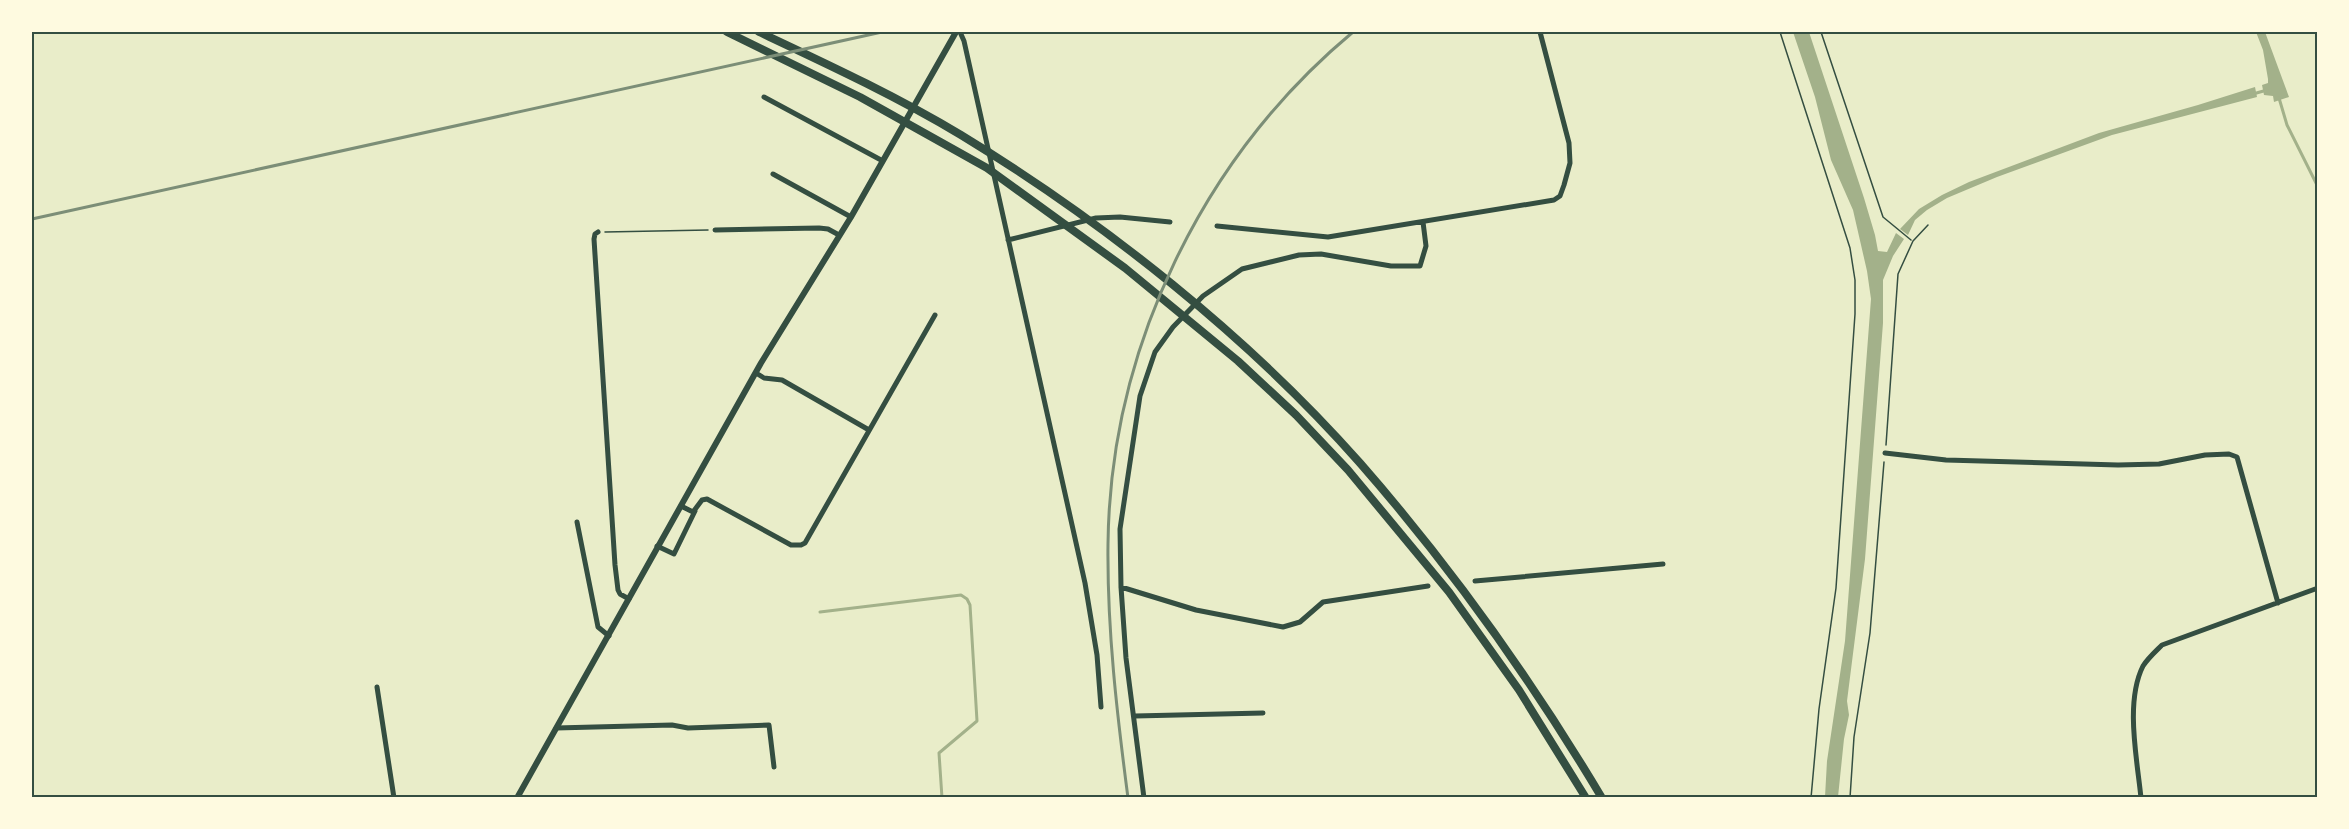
<svg xmlns="http://www.w3.org/2000/svg" width="2349" height="829" font-family="Lato,sans-serif">
<style>
.water{fill:#a3b18a}
.lines{fill:none;stroke-linecap:round;stroke-linejoin:round}
.stream{stroke:#a3b18a;stroke-width:3}
.path{stroke:#344e41;stroke-width:1.5}
.minor{stroke:#344e41;stroke-width:5}
.tertiary{stroke:#344e41;stroke-width:6}
.trunk{stroke:#344e41;stroke-width:8}
.rail{stroke:#7c8e77;stroke-width:3}
.neatline{fill:none;stroke:#344e41;stroke-width:2}
</style>
<rect width="100%" height="100%" fill="#e9edc9"/>
<!-- water -->
<path class="water" d="M1793,32H1809L1864,198L1875,235L1878,251L1887,252L1896,233L1904,239L1893,256L1883,280V323L1865,559L1847,701L1849,715L1844,739L1838,797H1825L1827,761L1845,641L1871,299L1867,271L1853,210L1831,160L1815,97Z
M2256,32H2265L2289,97L2274,102L2273,96L2264,95L2262,85L2268,83V79L2263,50Z
M2255,87L2257,97L2112,135L1997,177L1947,198L1927,210L1915,220L1908,235L1900,229L1919,209L1942,195L1969,182L2099,133L2198,105Z"/>
<g class="lines">
<!-- stream -->
<path class="stream" d="M2253,94L2267,90
M2279,98L2287,125L2318,187
M820,612L961,595L967,599L970,605L977,721L939,753L942,798"/>
<!-- path -->
<path class="path" d="M1780,32L1850,248L1855,280V314L1836,588L1819,709L1811,798
M1821,32L1883,217L1911,240
M605,232L708,230
M1886,445L1898,274L1913,241L1928,225
M1850,798L1854,737L1870,633L1884,462"/>
<!-- minor -->
<path class="minor" d="M960,32L964,41L1085,583L1097,655L1101,707
M764,97L881,160
M773,174L851,217
M1217,226L1328,237L1554,200L1560,196L1564,185L1570,163L1569,143L1540,32
M715,230L819,228L828,229L839,235
M598,232L595,234L594,239L615,565L618,590L620,594L629,599
M1008,240L1096,218L1120,217L1170,222
M756,373L764,378L782,380L869,430
M1885,453L1946,460L2118,465L2159,464L2205,455L2229,454L2237,457L2278,603
M681,506L693,512L702,500L707,499L791,545H801L805,543L935,315
M577,522L598,627L609,636
M657,546L674,554L695,511
M1475,581L1663,564
M1121,587L1196,610L1283,627L1300,622L1323,602L1428,586
M377,687L394,798
M1135,716L1263,713
M556,728L672,725L688,728L769,725L774,767
M1144,798L1126,658L1121,587L1120,529L1140,396L1155,352L1173,327L1203,296L1242,269L1299,255L1321,254L1391,266H1420L1426,246L1423,222
M2141,798C2137,758 2125,702 2143,666C2148,658 2156,651 2162,645L2318,588"/>
<!-- tertiary -->
<path class="tertiary" d="M517,798L761,363L851,217L956,32"/>
<!-- trunk -->
<path class="trunk" d="M727,32L860,97L987,168L1125,268L1238,361L1296,415L1348,470L1449,592L1519,690L1586,798
M759,32C827,64 896,96 961,135C1104,222 1249,337 1360,463C1451,567 1531,679 1602,798"/>
<!-- rail -->
<path class="rail" d="M32,219L882,32
M1128,798C1117,714 1107,629 1108,544C1110,348 1203,157 1353,32"/>
</g>
<!-- border -->
<rect width="2349" height="829" fill="none" stroke="#fefae0" stroke-width="66"/>
<rect x="33" y="33" width="2283" height="763" class="neatline"/>
</svg>
